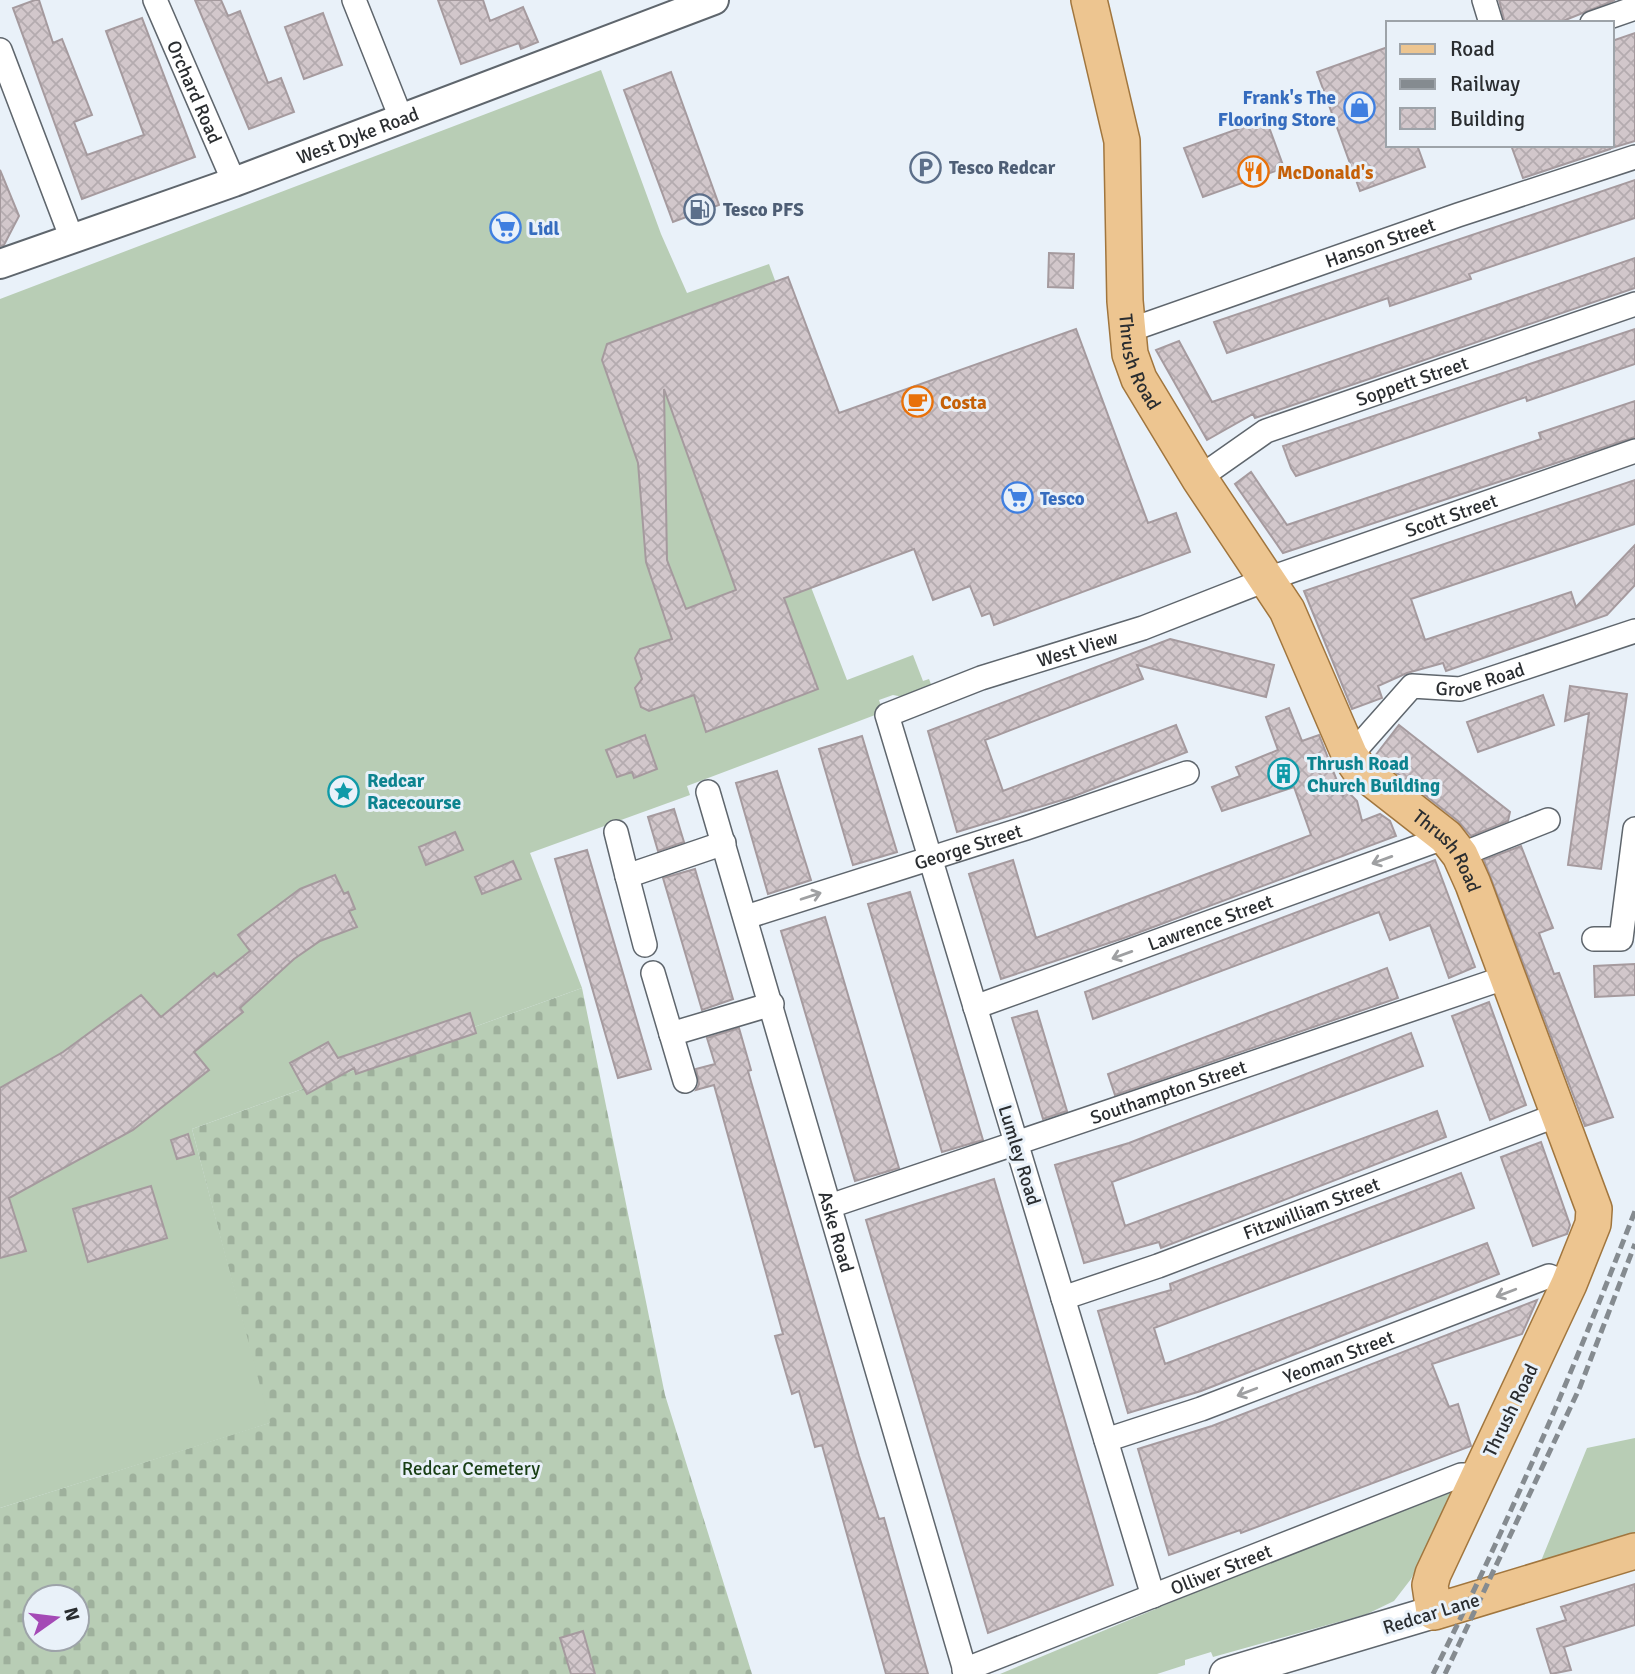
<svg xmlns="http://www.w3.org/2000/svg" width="1635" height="1674" font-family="Signika,sans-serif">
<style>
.cemetery{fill:url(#cemetery-stones);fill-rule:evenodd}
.garden{fill:#b8cdb5}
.building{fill:url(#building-cross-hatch);stroke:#a59a9e;stroke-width:2;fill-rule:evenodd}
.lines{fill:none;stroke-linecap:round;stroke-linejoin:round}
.minor-casing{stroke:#5f666d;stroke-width:26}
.tertiary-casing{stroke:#5f666d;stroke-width:32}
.secondary-casing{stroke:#5f666d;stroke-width:35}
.primary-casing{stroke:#a1763e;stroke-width:38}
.minor{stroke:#fff;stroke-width:23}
.tertiary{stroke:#fff;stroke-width:28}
.secondary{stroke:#fff;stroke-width:32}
.primary{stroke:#edc590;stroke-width:35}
.rail{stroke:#858b90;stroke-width:5;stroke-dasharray:10 5;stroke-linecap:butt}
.oneway{stroke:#9fa0a2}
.labels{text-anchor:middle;stroke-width:6;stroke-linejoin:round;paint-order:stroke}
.street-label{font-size:19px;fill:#2a2d30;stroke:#e9f1f9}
.shop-label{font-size:19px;font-weight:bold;fill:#366cbe;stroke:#e9f1f9;text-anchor:start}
.service-label{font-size:19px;font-weight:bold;fill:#4e5e75;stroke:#e9f1f9;text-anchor:start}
.food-label{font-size:19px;font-weight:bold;fill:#c56008;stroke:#e9f1f9;text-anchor:start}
.culture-label{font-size:19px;font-weight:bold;fill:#0d838f;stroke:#e9f1f9;text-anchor:start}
.park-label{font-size:19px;fill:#183e14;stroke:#e9f1f9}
</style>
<defs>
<pattern id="cemetery-stones" width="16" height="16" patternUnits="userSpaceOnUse" patternTransform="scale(1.75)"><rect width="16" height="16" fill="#b8cdb5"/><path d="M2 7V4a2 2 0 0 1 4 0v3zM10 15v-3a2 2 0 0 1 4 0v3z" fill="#9eb09c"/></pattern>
<pattern id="building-cross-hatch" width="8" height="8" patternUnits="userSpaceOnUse" patternTransform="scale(1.75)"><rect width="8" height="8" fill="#d2c7cb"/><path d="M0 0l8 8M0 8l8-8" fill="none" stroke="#b4abaf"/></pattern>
</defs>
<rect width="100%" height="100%" fill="#e9f1f9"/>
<!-- cemetery -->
<path class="cemetery" d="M582,988L665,1395L752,1674H0V1508L269,1423L192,1129ZM35,1597H77V1639H35Z"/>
<!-- garden -->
<path class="garden" d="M601,70L661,234L687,293L769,264L876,557L809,582L847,680L913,655L923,681L929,679L934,692L914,699L893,695L879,700L883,712L687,786L690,795L530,853L582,988L192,1129L270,1423L0,1508V299Z
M1635,1438V1533L1541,1561L1587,1448Z
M1457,1489L1411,1579L1394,1601L1367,1614L1213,1657L1211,1652L1185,1660V1665L1157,1674H1000L1416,1500Z"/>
<!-- building -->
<path class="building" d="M35,0H39L53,43L62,39L92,115L74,122L87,155L144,135L106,31L142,18L195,157L82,199L13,8Z
M195,0H221L228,16L240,11L268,83L281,78L294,112L249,129Z
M438,0H483L490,21L523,7L538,42L521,49L519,43L461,64Z
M1499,0H1615L1558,23H1505Z
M323,13L342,65L304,79L285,27Z
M1635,33V141L1612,148V41Z
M1388,47V145H1417L1425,167L1360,191L1317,72Z
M671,72L719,205L673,222L624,90Z
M1266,119L1284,168L1203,197L1184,148Z
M1511,145H1609L1610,149L1523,178Z
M0,170L19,216L4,245L0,246Z
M1635,180V218L1469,274L1471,279L1390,306L1388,298L1227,353L1214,322Z
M1049,253L1074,254L1073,288L1048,287Z
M1635,258V288L1255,418L1253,414L1207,440L1156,350L1179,341L1212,402Z
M788,277L839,413L1076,329L1148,523L1176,513L1190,552L994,625L990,613L982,616L970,586L933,600L914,549L784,598L818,689L706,732L694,695L649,711L641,707L635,688L642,679L635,658L640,649L672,639L646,562L638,463L602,360L607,344ZM664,389L736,590L686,609L667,560Z
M1635,329V364L1527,401L1526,397L1296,476L1291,468L1283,446Z
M1635,401V437L1283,553L1235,484L1251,472L1287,525L1541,439L1539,433Z
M1635,480V524L1411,599L1425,640L1571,592L1576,607L1635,545V585L1607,615L1446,671L1443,663L1407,673L1378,686L1382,698L1352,709L1304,591Z
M1170,639L1274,665L1266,697L1137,665L1143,679L985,740L1003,791L1176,725L1187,752L1072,797L957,832L928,731Z
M1570,686L1627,694L1601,869L1568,865L1589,713L1565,721Z
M1543,695L1554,725L1478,752L1467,722Z
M1289,708L1302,741L1319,735L1343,796L1347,791L1357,801L1362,821L1380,814L1390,821L1396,836L1124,938L1001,979L969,874L1013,860L1036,938L1311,835L1294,787L1222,811L1212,787L1240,776L1236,767L1278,750L1266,717Z
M1399,725L1510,812L1508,821L1471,836L1458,821L1375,756Z
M645,735L657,769L634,778L632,772L617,777L606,750Z
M862,736L897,852L853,865L819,749Z
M777,771L811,880L768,894L736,783Z
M674,809L684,842L658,851L648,817Z
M455,832L463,850L426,865L419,847Z
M1521,846L1553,928L1539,933L1554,974L1559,973L1613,1117L1585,1126L1484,860Z
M587,850L651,1069L618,1078L555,859Z
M1435,860L1475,967L1449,978L1430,925L1390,940L1379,912L1093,1019L1085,992Z
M513,861L521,879L482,894L475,877Z
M695,869L733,999L702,1010L663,878Z
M335,875L344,894L348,892L355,909L349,911L357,927L320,941L294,959L240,1008L243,1012L194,1052L209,1070L133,1130L9,1198L26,1251L0,1258V1088L63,1052L141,995L161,1017L214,973L217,977L250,951L238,935L300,889Z
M910,892L983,1140L942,1152L868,904Z
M825,917L899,1168L855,1181L781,931Z
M1635,964V995L1595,997L1594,966Z
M1387,968L1398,998L1115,1095L1108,1074Z
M1489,1002L1526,1105L1490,1120L1452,1016Z
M1037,1011L1067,1111L1043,1119L1012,1018Z
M470,1013L476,1033L356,1074L354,1068L307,1094L290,1063L328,1042L338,1058Z
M739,1028L751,1070L748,1071L859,1456L879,1519L884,1518L928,1674H886L822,1445L815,1447L799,1391L792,1394L775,1336L783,1334L714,1085L696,1090L699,1084L696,1069L715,1064L707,1038Z
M1411,1033L1423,1066L1112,1182L1125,1226L1437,1111L1446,1137L1161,1248L1159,1242L1084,1263L1055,1165L1129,1143Z
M188,1134L194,1154L177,1159L171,1140Z
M1541,1142L1570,1225L1567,1234L1533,1246L1501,1157Z
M1461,1173L1474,1208L1154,1328L1165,1364L1487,1243L1499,1274L1201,1391L1128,1413L1098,1311L1171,1290L1170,1284Z
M994,1179L1113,1585L988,1633L866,1220Z
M151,1186L167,1238L88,1262L73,1209Z
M1537,1300L1522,1334L1432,1364L1449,1407L1458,1404L1471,1446L1241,1533L1240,1530L1169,1555L1138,1449L1212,1426Z
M1635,1584V1625L1564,1647L1571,1670L1551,1674L1537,1629L1566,1620L1561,1607Z
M583,1631L595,1674H571L560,1638Z"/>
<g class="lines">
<defs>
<g id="minor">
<path id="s1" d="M155,0L234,182"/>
<path d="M354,0L401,118"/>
<path d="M1484,0L1491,23"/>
<path d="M1592,23L1635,8"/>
<path d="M0,50L72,239"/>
<path id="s2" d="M1127,331L1458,215L1635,157"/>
<path id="s3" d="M1199,478L1266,431L1635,304"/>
<path id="s4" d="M1350,756L1412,686L1460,689L1635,631"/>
<path id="s5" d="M708,792L966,1674"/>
<path d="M616,832L627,876L724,843"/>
<path d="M1460,855L1548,820"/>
<path d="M627,876L645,945"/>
<path id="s6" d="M746,917L1026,828L1187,773"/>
<path d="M1594,939H1621L1635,829"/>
<path d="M653,973L685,1081"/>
<path id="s7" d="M975,1007L1446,837"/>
<path d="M671,1034L772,1004"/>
<path id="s8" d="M830,1206L1507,977"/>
<path id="s9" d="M1063,1298L1158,1266L1560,1114"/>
<path id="s10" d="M1106,1440L1201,1409L1549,1276L1569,1284"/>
<path id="s11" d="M1153,1596L887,715L981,678L1143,628L1268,579L1635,451"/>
<path id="s12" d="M964,1670L1461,1475H1478"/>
</g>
<g id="tertiary">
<path id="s13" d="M0,264L234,182L714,0"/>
</g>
<path id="secondary" d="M1226,1674L1434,1612"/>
<g id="primary">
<path id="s14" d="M1089,0L1122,141L1125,301L1130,354L1139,379L1199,478L1287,610L1350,756L1359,769L1446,837L1460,855L1473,884L1594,1209L1593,1224L1569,1284L1433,1574L1430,1585L1434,1612L1635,1551"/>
</g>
</defs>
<!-- minor casing -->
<use href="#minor" class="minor-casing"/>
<!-- tertiary casing -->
<use href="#tertiary" class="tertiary-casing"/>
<!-- secondary casing -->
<use href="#secondary" class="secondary-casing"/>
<!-- primary casing -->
<use href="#primary" class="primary-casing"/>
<!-- minor -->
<use href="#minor" class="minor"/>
<!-- tertiary -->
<use href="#tertiary" class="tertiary"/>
<!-- secondary -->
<use href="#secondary" class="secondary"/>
<!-- primary -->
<use href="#primary" class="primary"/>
<!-- rail -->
<path class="rail" d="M1433,1674C1509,1523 1574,1369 1635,1211
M1445,1674L1580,1387L1635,1244"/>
</g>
<!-- one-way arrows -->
<defs><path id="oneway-shaft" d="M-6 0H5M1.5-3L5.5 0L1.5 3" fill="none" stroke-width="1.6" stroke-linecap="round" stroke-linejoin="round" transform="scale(1.75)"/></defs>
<g class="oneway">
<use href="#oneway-shaft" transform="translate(1382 860) rotate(160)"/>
<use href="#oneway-shaft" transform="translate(811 896) rotate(-18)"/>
<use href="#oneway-shaft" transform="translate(1122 955) rotate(160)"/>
<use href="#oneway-shaft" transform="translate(1506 1293) rotate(159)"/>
<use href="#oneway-shaft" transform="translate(1247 1392) rotate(159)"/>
</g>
<!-- icons -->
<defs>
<symbol id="shop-ring" viewBox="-11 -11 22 22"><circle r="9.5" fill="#e9f1f9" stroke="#3f7fe0" stroke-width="1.5"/><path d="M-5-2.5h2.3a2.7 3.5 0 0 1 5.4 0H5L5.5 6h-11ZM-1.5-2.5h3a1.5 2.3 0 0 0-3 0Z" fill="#3f7fe0"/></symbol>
<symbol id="parking-ring" viewBox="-11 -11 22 22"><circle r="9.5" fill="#e9f1f9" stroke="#5c6f8a" stroke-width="1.5"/><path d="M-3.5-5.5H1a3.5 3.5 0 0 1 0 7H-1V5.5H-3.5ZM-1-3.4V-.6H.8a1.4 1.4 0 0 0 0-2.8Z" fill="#5c6f8a"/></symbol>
<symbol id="restaurant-ring" viewBox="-11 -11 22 22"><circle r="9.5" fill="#e9f1f9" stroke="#e8710a" stroke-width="1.5"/><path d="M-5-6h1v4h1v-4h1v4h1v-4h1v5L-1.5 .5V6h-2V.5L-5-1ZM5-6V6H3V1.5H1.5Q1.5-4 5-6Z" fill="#e8710a"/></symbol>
<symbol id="fuel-ring" viewBox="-11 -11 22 22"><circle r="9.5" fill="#e9f1f9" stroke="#5c6f8a" stroke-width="1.5"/><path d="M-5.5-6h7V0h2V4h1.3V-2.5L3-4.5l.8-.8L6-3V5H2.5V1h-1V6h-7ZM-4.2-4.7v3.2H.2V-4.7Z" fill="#5c6f8a"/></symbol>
<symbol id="supermarket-ring" viewBox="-11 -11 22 22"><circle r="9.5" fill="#e9f1f9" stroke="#3f7fe0" stroke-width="1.5"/><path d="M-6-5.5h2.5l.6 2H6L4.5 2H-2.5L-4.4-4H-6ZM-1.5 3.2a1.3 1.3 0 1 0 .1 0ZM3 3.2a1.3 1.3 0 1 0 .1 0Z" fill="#3f7fe0"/></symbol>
<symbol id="cafe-ring" viewBox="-11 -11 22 22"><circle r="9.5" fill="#e9f1f9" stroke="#e8710a" stroke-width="1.5"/><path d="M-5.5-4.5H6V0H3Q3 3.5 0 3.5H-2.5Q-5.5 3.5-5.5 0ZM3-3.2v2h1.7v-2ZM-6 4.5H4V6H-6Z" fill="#e8710a"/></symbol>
<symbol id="building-ring" viewBox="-11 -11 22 22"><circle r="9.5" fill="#e9f1f9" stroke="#0f9aa8" stroke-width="1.5"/><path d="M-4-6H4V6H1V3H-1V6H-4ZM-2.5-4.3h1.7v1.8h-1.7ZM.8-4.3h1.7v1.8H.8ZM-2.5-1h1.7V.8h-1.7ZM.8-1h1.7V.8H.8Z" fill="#0f9aa8"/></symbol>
<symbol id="sight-ring" viewBox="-11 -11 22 22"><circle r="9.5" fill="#e9f1f9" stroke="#0f9aa8" stroke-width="1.5"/><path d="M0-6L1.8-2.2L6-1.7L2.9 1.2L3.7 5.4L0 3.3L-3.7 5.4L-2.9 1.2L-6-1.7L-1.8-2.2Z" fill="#0f9aa8"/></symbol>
</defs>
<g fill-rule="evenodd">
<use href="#shop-ring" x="1342" y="90" width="35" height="35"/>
<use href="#parking-ring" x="908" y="150" width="35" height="35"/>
<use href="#restaurant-ring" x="1236" y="154" width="35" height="35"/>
<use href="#fuel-ring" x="682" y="192" width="35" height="35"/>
<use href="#supermarket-ring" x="488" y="210" width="35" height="35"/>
<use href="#cafe-ring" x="900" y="384" width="35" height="35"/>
<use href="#supermarket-ring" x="1000" y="480" width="35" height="35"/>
<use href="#building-ring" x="1266" y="756" width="35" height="35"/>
<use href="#sight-ring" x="326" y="774" width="35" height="35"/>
</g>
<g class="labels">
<!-- street labels -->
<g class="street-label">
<text dy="7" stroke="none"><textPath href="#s1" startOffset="100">Orchard Road</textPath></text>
<text dy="7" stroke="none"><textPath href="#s13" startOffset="380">West Dyke Road</textPath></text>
<text dy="7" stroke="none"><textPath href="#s2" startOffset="268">Hanson Street</textPath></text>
<text dy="7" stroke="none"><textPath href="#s14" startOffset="368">Thrush Road</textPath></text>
<text dy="7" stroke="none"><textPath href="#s3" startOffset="236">Soppett Street</textPath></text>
<text dy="7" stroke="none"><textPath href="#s11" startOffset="1519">Scott Street</textPath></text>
<text dy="7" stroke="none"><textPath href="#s11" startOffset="1122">West View</textPath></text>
<text dy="7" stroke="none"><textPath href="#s4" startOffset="163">Grove Road</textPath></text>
<text dy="7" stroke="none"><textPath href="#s6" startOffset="233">George Street</textPath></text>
<text dy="7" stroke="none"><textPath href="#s14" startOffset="956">Thrush Road</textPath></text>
<text dy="7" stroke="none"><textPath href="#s7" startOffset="250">Lawrence Street</textPath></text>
<text dy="7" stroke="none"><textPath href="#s8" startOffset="357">Southampton Street</textPath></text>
<text transform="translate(1020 1155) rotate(73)" y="7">Lumley Road</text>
<text dy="7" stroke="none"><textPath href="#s9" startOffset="264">Fitzwilliam Street</textPath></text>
<text dy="7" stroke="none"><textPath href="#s5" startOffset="458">Aske Road</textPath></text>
<text dy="7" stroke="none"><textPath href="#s10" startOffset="247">Yeoman Street</textPath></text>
<text transform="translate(1510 1410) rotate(-64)" y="7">Thrush Road</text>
<text dy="7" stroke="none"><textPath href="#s12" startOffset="276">Olliver Street</textPath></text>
<text transform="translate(1431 1613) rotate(-17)" y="7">Redcar Lane</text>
</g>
<!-- shop labels -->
<g class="shop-label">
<text x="1336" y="104" text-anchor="end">Frank's The<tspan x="1336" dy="22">Flooring Store</tspan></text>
<text x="528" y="235">Lidl</text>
<text x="1040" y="505">Tesco</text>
</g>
<!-- service labels -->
<g class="service-label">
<text x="949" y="174">Tesco Redcar</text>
<text x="723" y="216">Tesco PFS</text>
</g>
<!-- food labels -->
<g class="food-label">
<text x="1277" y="179">McDonald's</text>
<text x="940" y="409">Costa</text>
</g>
<!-- culture labels -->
<g class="culture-label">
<text x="1307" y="770">Thrush Road<tspan x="1307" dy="22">Church Building</tspan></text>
<text x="367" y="787">Redcar<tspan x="367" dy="22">Racecourse</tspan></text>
</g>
<!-- park labels -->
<g class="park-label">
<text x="471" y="1475">Redcar Cemetery</text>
</g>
</g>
<!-- legend -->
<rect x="1386" y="21" width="228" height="126" fill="#e9f1f9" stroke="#9da3a9" stroke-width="2"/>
<rect x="1400" y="44" width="35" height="10" fill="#edc590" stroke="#9da3a9" stroke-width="2"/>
<text x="1450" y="56" font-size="21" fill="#2a2d30">Road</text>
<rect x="1400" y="79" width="35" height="10" fill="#858b90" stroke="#9da3a9" stroke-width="2"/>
<text x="1450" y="91" font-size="21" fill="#2a2d30">Railway</text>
<rect x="1400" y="108" width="35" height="21" fill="url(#building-cross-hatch)" stroke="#9da3a9" stroke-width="2"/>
<text x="1450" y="126" font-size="21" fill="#2a2d30">Building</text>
<!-- north arrow -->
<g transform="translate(56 1618) rotate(76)"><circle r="33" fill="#e9f1f9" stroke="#9da3a9" stroke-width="2"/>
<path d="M0-5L12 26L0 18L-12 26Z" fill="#a44ab6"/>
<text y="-10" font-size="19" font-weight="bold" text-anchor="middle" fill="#2a2d30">N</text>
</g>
</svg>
